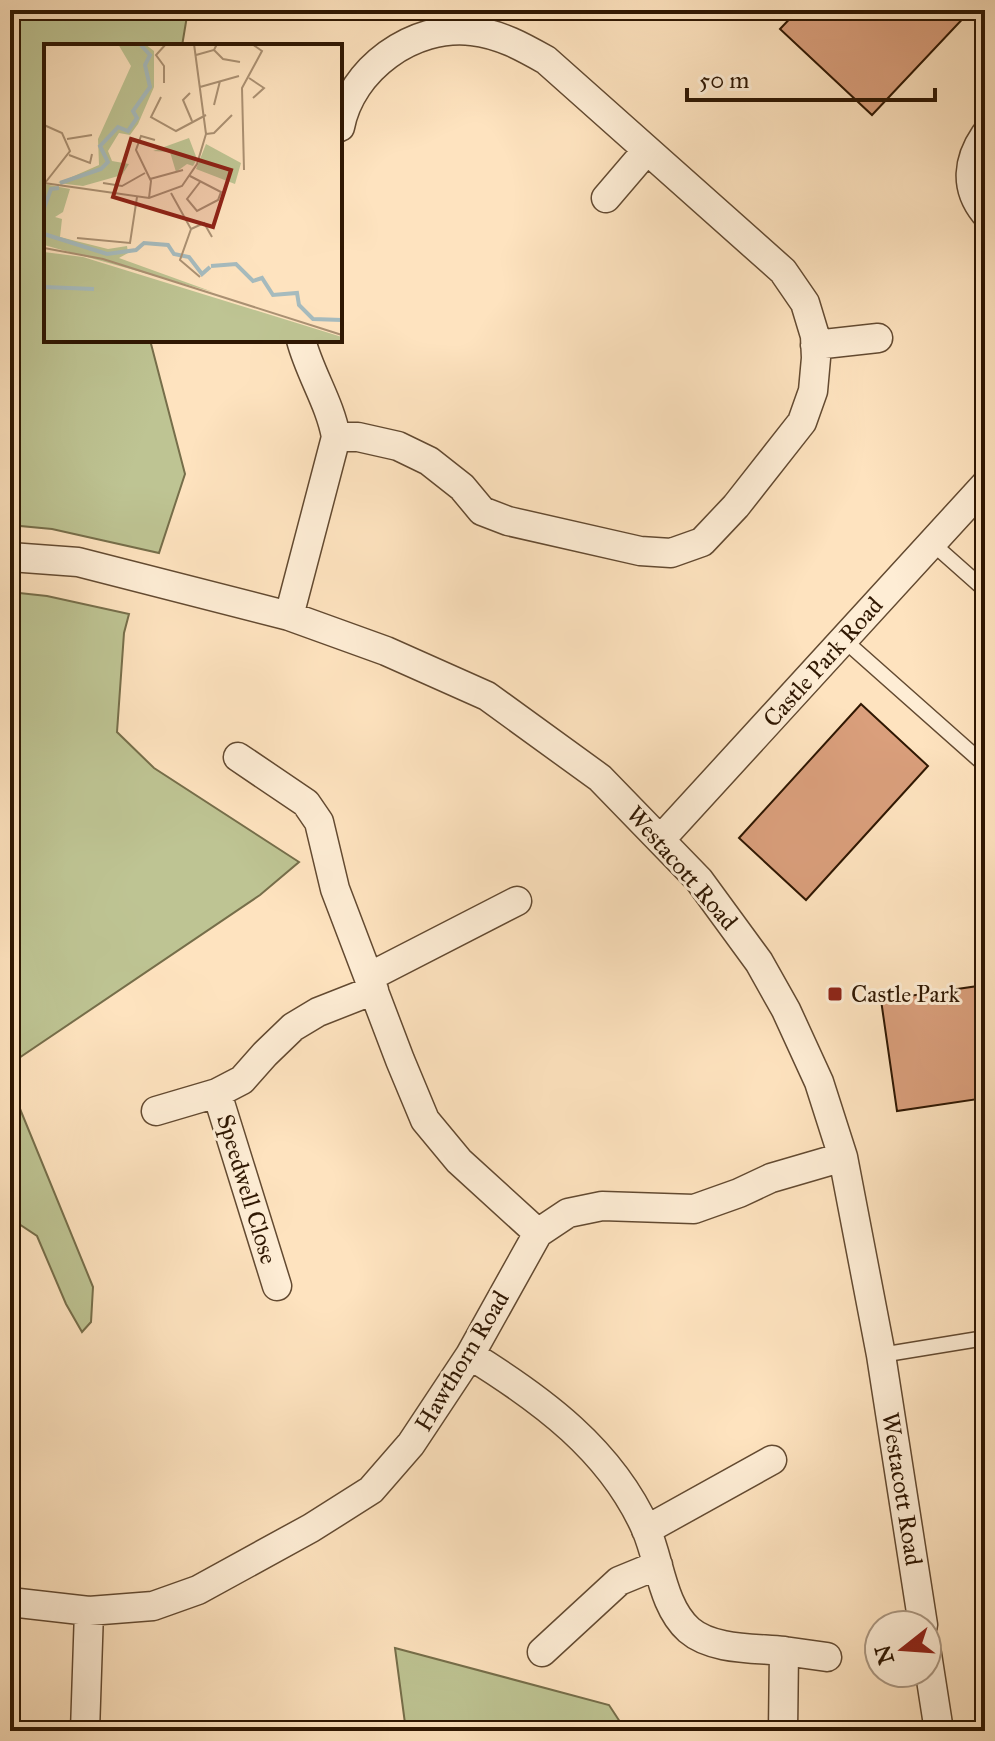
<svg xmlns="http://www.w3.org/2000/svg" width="995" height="1741" font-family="'IM FELL Great Primer',serif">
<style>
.green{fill:#bec493;stroke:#766e4a;stroke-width:2}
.building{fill:#da9f7c;stroke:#2f1702;stroke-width:2}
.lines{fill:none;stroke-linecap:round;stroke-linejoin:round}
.service-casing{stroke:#634a31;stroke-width:17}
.minor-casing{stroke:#634a31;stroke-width:31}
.service{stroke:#feedd5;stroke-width:14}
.minor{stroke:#feedd5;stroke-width:28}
.poi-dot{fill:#8f2418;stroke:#feedd5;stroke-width:3}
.labels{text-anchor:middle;stroke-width:6;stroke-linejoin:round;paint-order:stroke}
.street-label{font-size:24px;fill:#2f1702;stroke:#feedd5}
.poi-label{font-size:24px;fill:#2f1702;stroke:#feedd5;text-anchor:start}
.inset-river{fill:none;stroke:#a6bbbe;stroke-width:4}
.inset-road{fill:none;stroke:#ab9173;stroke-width:2}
.view{fill:#8f2418;fill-opacity:0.15;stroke:#8f2418;stroke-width:4}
.inset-edge{fill:none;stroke:#2f1702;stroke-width:4}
</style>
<rect width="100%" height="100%" fill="#fee3bf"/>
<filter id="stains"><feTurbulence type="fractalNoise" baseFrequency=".0025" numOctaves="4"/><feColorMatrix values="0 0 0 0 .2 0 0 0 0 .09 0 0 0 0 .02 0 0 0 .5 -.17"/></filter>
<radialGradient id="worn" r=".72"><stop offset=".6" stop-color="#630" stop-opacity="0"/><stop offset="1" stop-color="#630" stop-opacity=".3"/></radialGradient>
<!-- green -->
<path class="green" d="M10,10H188L182,46H46V340H150L185,474L159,553L52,529L10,525Z
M10,592L47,596L129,614L124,633L117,732L154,768L299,862L260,895L19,1058L18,1104L93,1287L91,1322L82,1332L66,1304L37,1236L10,1218Z
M395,1648L609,1705L626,1731H406Z"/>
<!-- building -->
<path class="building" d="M798,10H971L872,115L780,29Z
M861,704L928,766L806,900L739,838Z
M985,985V1098L897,1111L881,1000Z"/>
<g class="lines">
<defs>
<path id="service" d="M932,543L985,590
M844,640L985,765
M881,1355L985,1338"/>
<path id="minor" d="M985,135C968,160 964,187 985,213
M606,198L647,150
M815,345L878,338
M336,437H358L398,446L429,461L462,487L482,511L508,521L640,551L671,553L702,542L736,506L802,422L813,391L816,358L815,336L805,303L783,271L546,60C523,47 500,34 472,31C413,24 351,69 340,127
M10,557L78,562L289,616L386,651L487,696L600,778L699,880L759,962L786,1010L819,1082L843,1157L881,1355L923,1625
M289,616L336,437C330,403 310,374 301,340
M238,757L306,803L319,822L335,889L400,1060L425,1120L459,1161L538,1233
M661,839L985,485
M369,977L517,901
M217,1093L277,1286
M156,1111L217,1093L242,1080L265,1054L293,1027L318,1012L374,990
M470,1355C541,1399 611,1450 646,1529C660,1561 662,1606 689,1630C712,1650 754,1648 784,1651L783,1731
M646,1530L772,1460
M10,1602L89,1611L153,1606L198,1590L311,1528L371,1490L411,1444L470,1355L538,1233L568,1213L602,1206L694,1209L739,1193L771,1178L843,1157
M784,1651L827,1657
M542,1652L619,1581L658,1565
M927,1654L939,1731
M85,1731L89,1611"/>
</defs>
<!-- service casing -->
<use href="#service" class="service-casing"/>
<!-- minor casing -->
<use href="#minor" class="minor-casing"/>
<!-- service -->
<use href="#service" class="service"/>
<!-- minor -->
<use href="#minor" class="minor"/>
</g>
<!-- markers -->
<rect class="poi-dot" x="827" y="986" width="16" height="16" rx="4"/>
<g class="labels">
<!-- street labels -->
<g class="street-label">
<text transform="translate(823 662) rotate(-48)" y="8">Castle Park Road</text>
<text transform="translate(682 868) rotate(49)" y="8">Westacott Road</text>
<text transform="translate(247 1189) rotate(73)" y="8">Speedwell Close</text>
<text transform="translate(462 1361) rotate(-59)" y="8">Hawthorn Road</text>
<text transform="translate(902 1489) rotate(81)" y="8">Westacott Road</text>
</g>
<!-- poi labels -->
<g class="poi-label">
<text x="851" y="1002">Castle Park</text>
</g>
</g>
<!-- overview -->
<g transform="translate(44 44)">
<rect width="298" height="298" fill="#fee3bf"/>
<path d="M74,0H101L110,7V43L94,80L86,91L75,89L64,107L68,117L85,120L78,131L39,142L14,139L55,121L54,95L87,22ZM145,94L153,115L149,122L143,120L132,128L126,108L109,107ZM162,100L197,119L191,140L152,125ZM0,140L26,145L19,168L11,173L18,175L16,193L64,205L83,202L84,209L75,214L169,248L0,201ZM0,208L39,213L298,293V298H0Z" fill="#bec493"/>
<path class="inset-river" d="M16,139L57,125L64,118L56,102L74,83L84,87L93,74L89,67L106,43L101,21L106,11L96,0M0,164L7,145L15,144M0,190L63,210L92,206L100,199L124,201L130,210L145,213L158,230L166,223M167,222L192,220L209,237L218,234L229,251L253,249L255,261L269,275L298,276M0,243L50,245"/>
<path class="inset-road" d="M170,6L179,15L196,18M152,11L170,6L173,0M205,34L220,44L209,54M120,39V22L112,11L122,0M156,43L195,32M146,49L139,56L148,77M117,53L107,73L132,87L162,71M170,61L176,37M0,81L18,89L26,107L1,139M162,90L170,89L188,71M23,95L48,91M25,111L46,119L48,110M200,126L198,44L218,7L208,0M146,132L177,148L174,156L153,167L143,155L156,138M106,135L139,126M0,139L105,154L138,142L153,120L162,90L150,0M59,139L78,142L101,129M127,149L147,185L136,216L156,233M105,154L107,137L92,106L97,92L111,96M147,185L160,179L168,193M33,194L86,199L93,153M0,204L59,215L298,291"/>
<path class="view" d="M87,95L187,126L169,183L69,153Z"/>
<rect width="298" height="298" class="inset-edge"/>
</g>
<!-- margin -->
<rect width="995" height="1741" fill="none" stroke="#fee3bf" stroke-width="40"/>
<rect x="12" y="12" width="971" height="1717" fill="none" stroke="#2f1702" stroke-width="4"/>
<rect x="20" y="20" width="955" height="1701" fill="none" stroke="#2f1702" stroke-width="2"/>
<!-- north arrow -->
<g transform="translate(903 1649) rotate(253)"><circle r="38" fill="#feedd5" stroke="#ab9781" stroke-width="2"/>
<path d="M0-6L14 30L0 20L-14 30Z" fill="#8f2418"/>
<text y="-12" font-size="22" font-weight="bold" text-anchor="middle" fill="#2f1702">N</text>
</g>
<!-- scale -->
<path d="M687 88v12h248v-12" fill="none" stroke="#2f1702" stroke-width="4"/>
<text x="699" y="88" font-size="24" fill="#2f1702" stroke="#feedd5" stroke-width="6" paint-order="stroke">50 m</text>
<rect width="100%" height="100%" filter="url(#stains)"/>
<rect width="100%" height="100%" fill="url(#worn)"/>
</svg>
